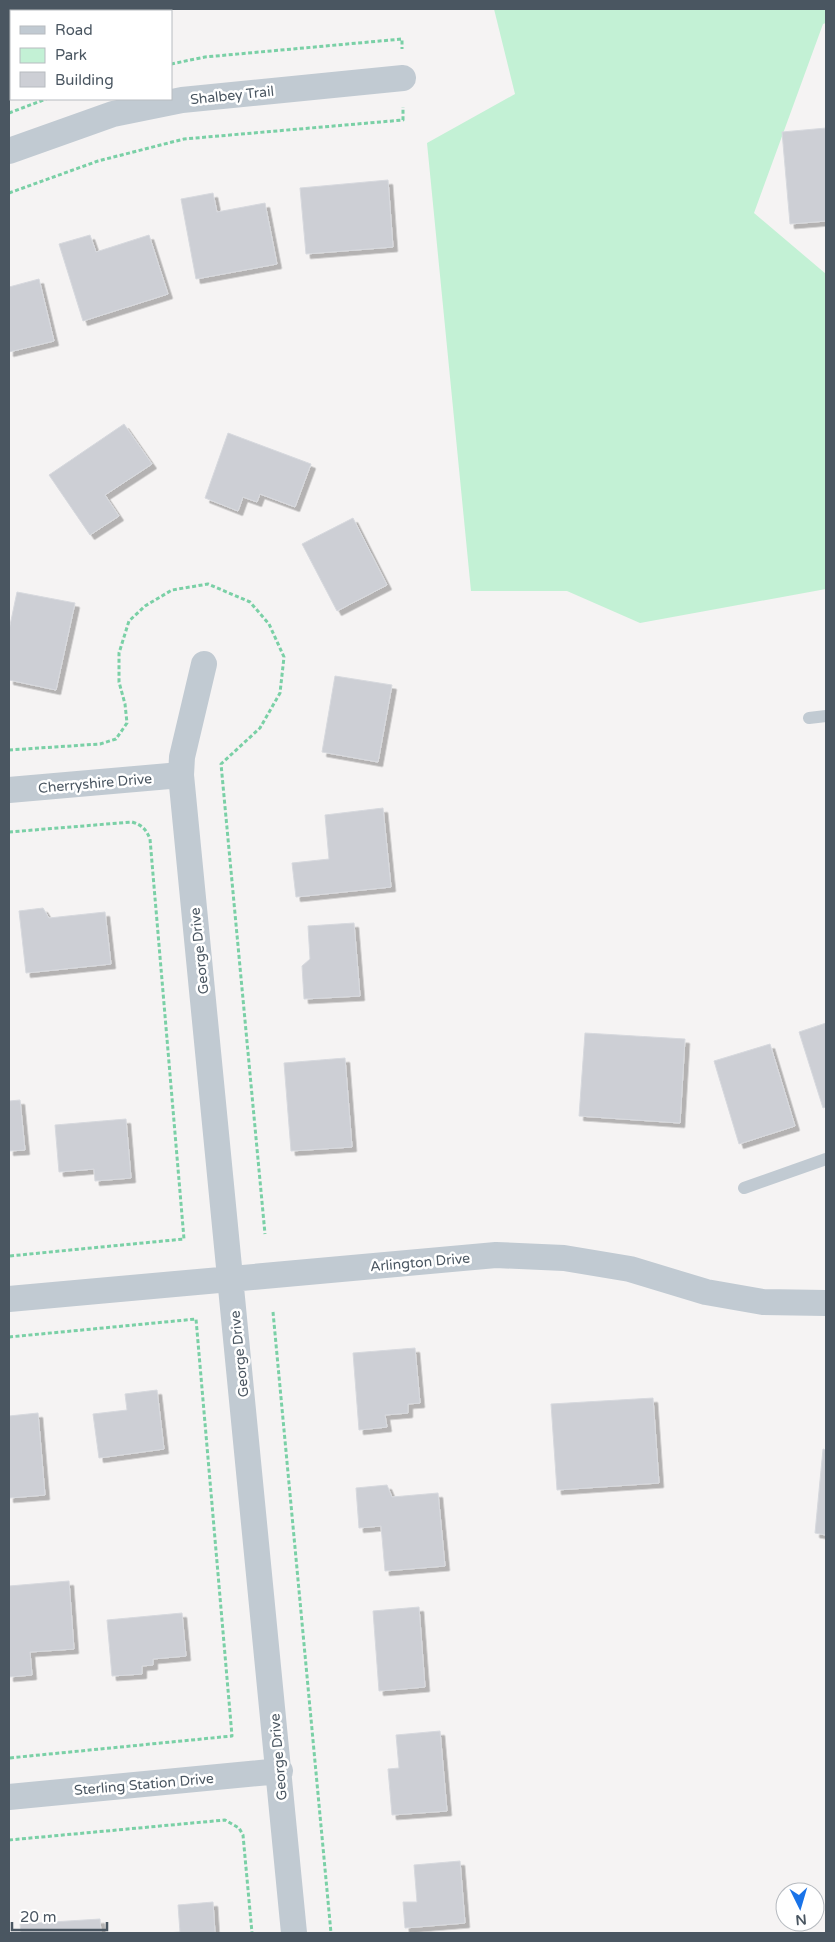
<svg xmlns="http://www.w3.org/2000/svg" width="835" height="1942" font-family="'Varela Round',sans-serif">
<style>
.green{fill:#c3f1d5}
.building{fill:#cdcfd5;stroke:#d7d9de;filter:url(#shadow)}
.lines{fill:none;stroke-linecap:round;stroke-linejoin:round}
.path{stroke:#7ad0a6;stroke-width:3;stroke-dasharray:4 2.5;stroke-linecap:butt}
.lane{stroke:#c1cad2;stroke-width:12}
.street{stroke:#c1cad2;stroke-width:26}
.labels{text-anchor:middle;stroke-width:5;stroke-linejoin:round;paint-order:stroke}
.street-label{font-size:14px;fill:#4a5661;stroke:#fff}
</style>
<defs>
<filter id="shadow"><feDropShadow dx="4.5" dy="4.5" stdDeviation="0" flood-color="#0004"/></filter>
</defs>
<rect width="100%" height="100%" fill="#f5f3f3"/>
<!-- green -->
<path class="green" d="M494,9H826V23L823,24L754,213L826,274V589L640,623L567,591H471L427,143L515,94Z"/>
<!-- building -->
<path class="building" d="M9,9H59L52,11H33L32,9L24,11H11V44L9,45Z
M826,128V221L790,224L782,132Z
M388,180L393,247L306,254L300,188Z
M213,193L217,212L265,203L277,264L196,279L181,199Z
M90,235L96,252L149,235L168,294L83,321L59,244Z
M39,279L54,341L9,352V287Z
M124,424L152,464L105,495L119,516L90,535L49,475Z
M228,433L311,464L295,507L260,494L257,502L243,497L238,511L205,498Z
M353,518L387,585L337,611L302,544Z
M17,592L75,603L56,690L9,680V630Z
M335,676L392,685L378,762L322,752Z
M383,808L391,887L296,897L292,863L329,859L325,815Z
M43,908L49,918L105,912L111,964L26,973L19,911Z
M354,923L360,996L304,999L302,966L310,959L308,926Z
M826,1023V1107L823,1108L799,1032Z
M585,1033L685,1039L680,1123L579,1116Z
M770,1044L795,1126L739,1144L714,1061Z
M345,1058L352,1147L291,1151L284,1063Z
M20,1100L25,1150L9,1151V1101Z
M126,1119L131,1178L95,1181L94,1169L59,1172L55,1125Z
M415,1348L420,1403L408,1404V1413L385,1415L387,1427L359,1430L353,1353Z
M157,1390L164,1449L99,1458L93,1414L127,1410L125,1394Z
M653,1398L659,1483L557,1490L551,1404Z
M38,1413L45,1495L9,1498V1416Z
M823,1449L826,1450V1535L815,1533Z
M387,1485L392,1497L438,1493L445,1566L385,1571L381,1526L359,1528L356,1488Z
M69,1581L74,1649L30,1652L32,1675L9,1677V1586Z
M419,1607L425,1687L379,1691L373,1611Z
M182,1613L186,1656L153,1659V1665L142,1666V1674L112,1676L107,1620Z
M440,1731L447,1811L392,1815L388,1769L399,1768L396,1735Z
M460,1861L465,1923L405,1928L403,1902H417L414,1865Z
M213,1902L215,1933H165L180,1932L178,1905Z
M100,1919L101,1933H21L20,1924Z"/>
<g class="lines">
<!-- path -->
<path class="path" d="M171,64L205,57L402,39V49
M9,113L46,99
M9,193L98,161L184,139L403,120V107
M9,750L100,744L116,739L127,723L125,704L119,682V653L129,621L145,606L172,590L208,584L250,602L269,624L284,657L280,693L260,728L221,764L265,1234
M9,832L132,822C142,825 146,829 150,839L184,1239L9,1256
M273,1312L331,1933
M9,1337L196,1319L232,1736L9,1758
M9,1840L225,1820L239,1828L243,1835L252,1933"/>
<!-- lane -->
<path class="lane" d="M809,718L826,716
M744,1188L826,1159"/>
<!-- street -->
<path class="street" d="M9,151L113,114L182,100L403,78
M204,664L182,757L181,775L294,1933
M9,790L181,775
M9,1299L496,1255L564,1258L630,1269L706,1292L763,1302L826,1303
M9,1797L280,1771"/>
</g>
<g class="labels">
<!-- street labels -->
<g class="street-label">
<text transform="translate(232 95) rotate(-6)" y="5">Shalbey Trail</text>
<text transform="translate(95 783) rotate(-5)" y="5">Cherryshire Drive</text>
<text transform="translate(199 951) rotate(-96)" y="5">George Drive</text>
<text transform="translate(420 1262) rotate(-5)" y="5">Arlington Drive</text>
<text transform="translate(239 1354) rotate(-96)" y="5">George Drive</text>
<text transform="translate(278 1757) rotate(-95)" y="5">George Drive</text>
<text transform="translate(144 1784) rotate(-5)" y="5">Sterling Station Drive</text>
</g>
</g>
<!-- border -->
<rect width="835" height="1942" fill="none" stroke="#4a5661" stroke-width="20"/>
<!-- legend -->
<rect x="10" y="10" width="162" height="90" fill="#ffffff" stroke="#b7bbc0"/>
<rect x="20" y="26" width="25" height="8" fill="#c1cad2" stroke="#b7bbc0"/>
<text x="55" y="35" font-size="15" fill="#4a5661">Road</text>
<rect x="20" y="48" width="25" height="15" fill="#c3f1d5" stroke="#b7bbc0"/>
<text x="55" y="60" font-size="15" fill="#4a5661">Park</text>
<rect x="20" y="72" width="25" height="15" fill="#cdcfd5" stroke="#b7bbc0"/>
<text x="55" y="85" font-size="15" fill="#4a5661">Building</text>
<!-- north arrow -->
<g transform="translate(800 1907) rotate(175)"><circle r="24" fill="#ffffff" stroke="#b7bbc0"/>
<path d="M0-4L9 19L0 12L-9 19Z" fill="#1a73e8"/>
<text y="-8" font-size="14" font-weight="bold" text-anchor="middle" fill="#4a5661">N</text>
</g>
<!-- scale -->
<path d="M12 1922v8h95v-8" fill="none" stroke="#4a5661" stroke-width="2.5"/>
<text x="20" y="1922" font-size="15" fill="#4a5661" stroke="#ffffff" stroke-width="4" paint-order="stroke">20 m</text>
</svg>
